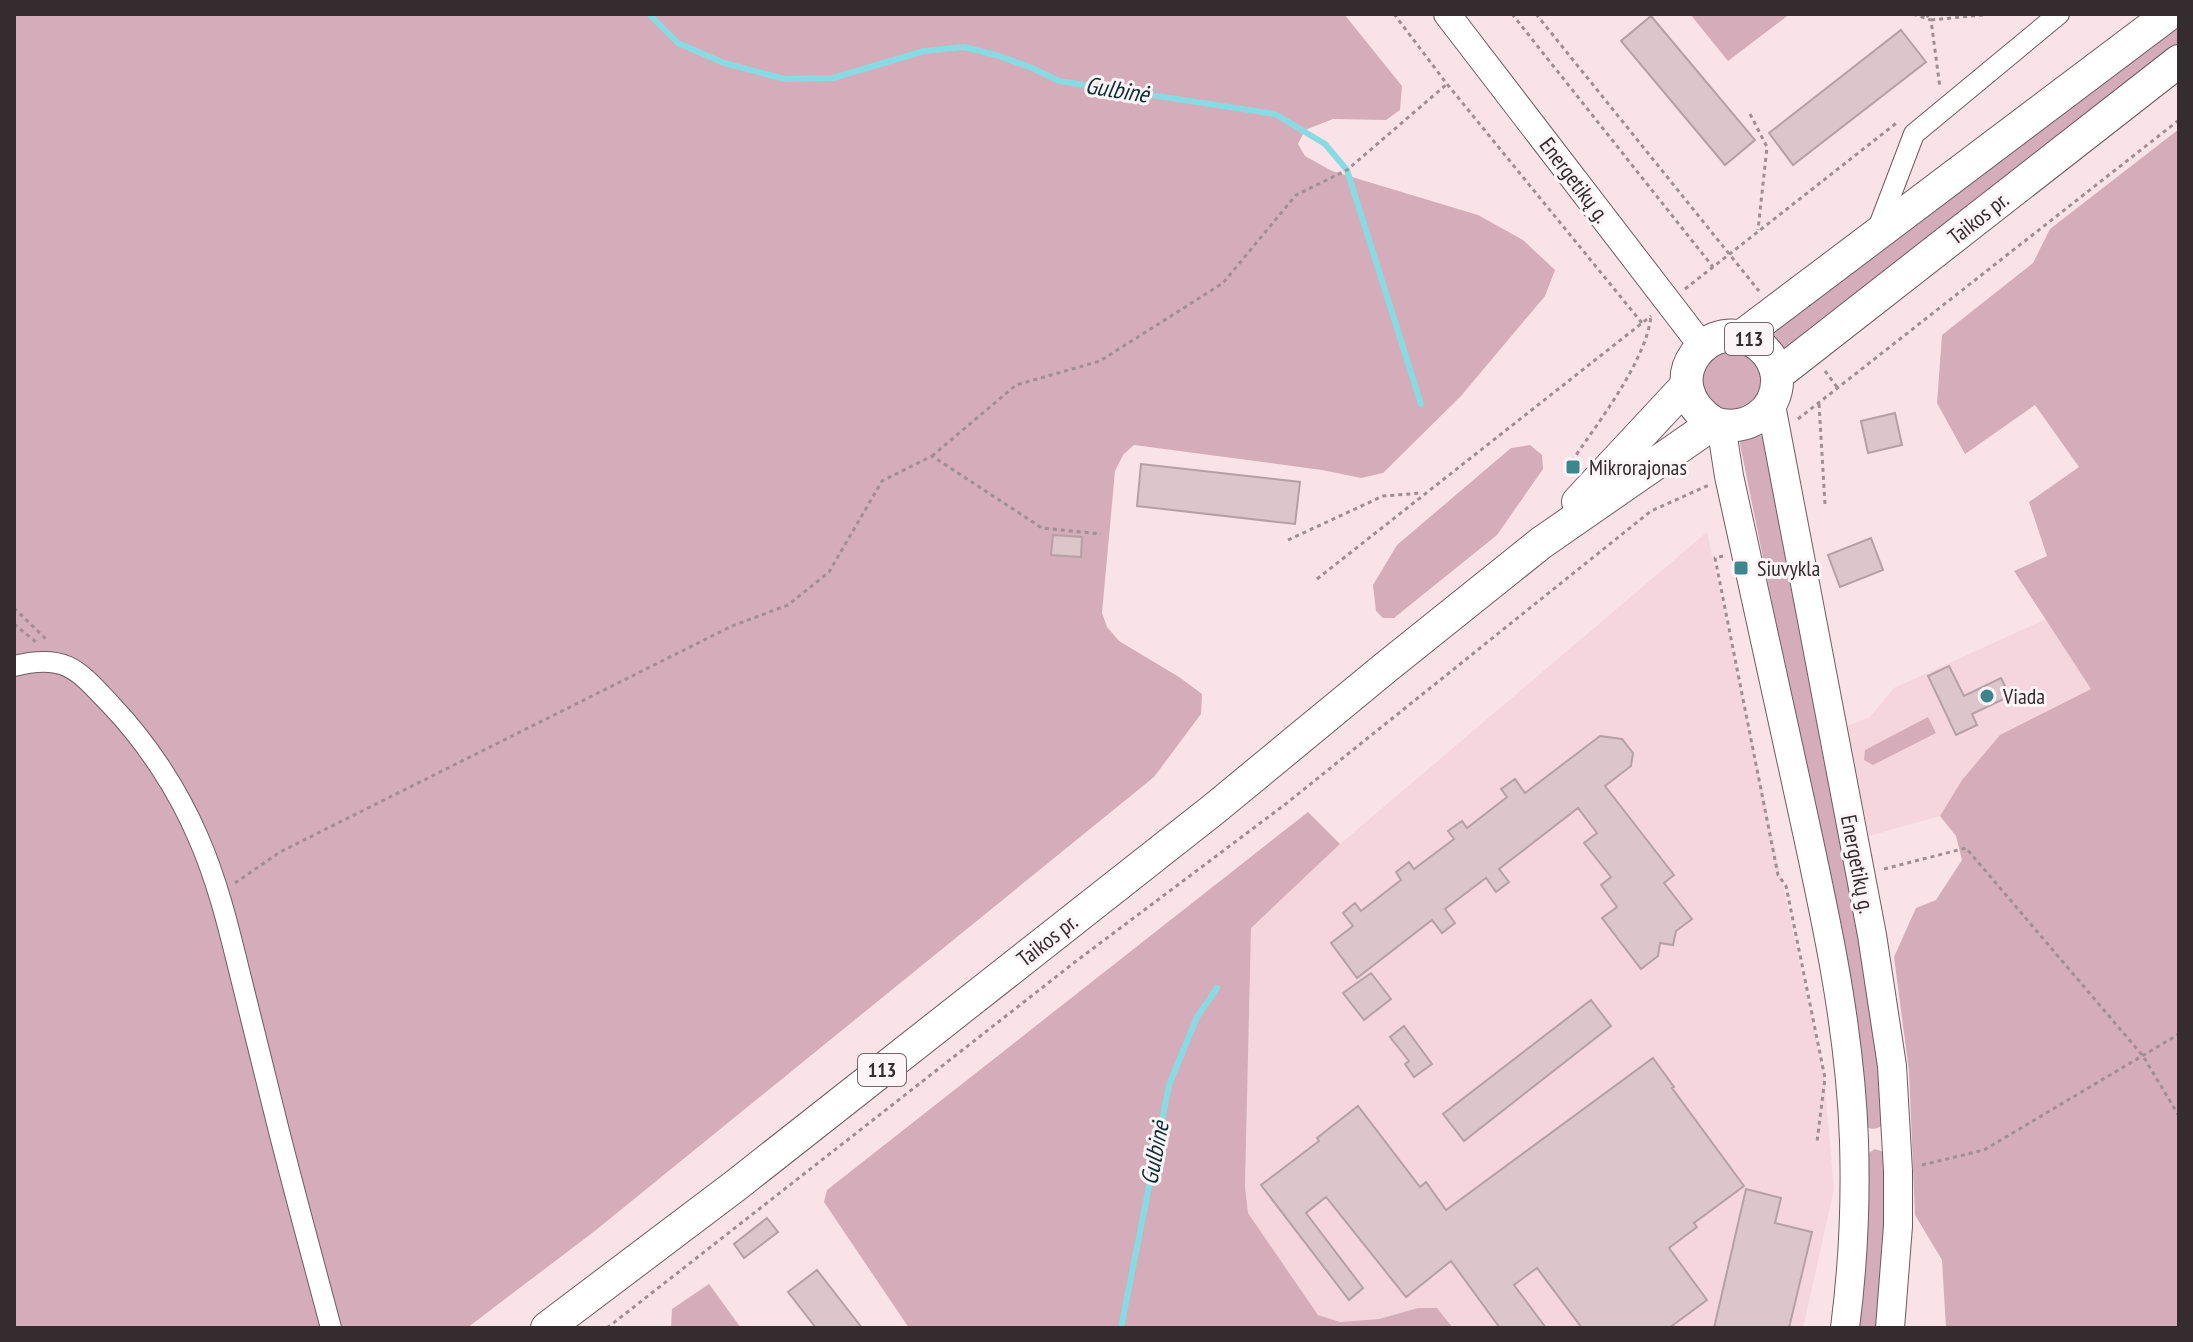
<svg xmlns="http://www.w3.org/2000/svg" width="2193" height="1342" font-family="'PT Sans Narrow',sans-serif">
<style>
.built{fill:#f5d6df}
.green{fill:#d5acb9}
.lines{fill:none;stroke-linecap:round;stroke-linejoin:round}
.stream{stroke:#88dbe3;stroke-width:6}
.building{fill:#dcc6cc;stroke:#b5a0a6;stroke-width:2}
.minor-casing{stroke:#6e5b61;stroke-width:22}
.tertiary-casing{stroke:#6e5b61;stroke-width:28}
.secondary-casing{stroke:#6e5b61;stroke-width:30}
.primary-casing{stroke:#6e5b61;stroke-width:34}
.path{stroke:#9f8f94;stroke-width:3;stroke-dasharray:4 4;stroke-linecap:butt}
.minor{stroke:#fff;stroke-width:20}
.tertiary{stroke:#fff;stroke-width:26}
.secondary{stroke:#fff;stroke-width:28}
.primary{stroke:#fff;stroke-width:32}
.poi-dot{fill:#3e868d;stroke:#fdf4f7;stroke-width:3}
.labels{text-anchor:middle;stroke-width:6;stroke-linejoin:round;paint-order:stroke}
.shield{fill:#fdf4f7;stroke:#71686b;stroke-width:2}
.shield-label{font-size:20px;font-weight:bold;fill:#352c2f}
.street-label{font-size:22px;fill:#352c2f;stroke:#fdf4f7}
.poi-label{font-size:22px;fill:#352c2f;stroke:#fdf4f7;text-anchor:start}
.water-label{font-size:24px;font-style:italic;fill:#063034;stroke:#fdf4f7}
</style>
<rect width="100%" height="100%" fill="#f9e3e9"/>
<!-- built -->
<path class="built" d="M1707,532L1824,1076L1834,1189L1803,1328H1453L1437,1308H1418L1379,1319L1340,1322L1318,1315L1248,1213L1245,1186L1251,927L1340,844Z
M2046,619L2091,689L2000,735L1962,780L1940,816L1869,836L1847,726L1870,717L1894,688Z"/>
<!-- green -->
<path class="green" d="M14,14H1344L1402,86L1400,110L1386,120L1333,119L1305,130L1298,144L1305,156L1332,171L1478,215L1523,240L1555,270L1545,296L1461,396L1383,473L1361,478L1322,470L1134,445L1123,455L1115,471L1102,613L1107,627L1119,641L1179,677L1202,694L1201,714L1154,777L596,1230L467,1328H14Z
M1690,14H1790L1728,61Z
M2179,17V45L1788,349L1783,351L1772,336L1776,331Z
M2179,129V1328H1946L1942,1260L1915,1215L1909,1071L1894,957L1916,908L1936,900L1962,860L1956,836L1940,816L1962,780L2000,735L2091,689L2014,571L2047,556L2029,502L2079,467L2035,405L1965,454L1937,403L1942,335L2033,263L2050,229Z
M1728,349C1736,352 1746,354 1752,359C1765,370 1765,394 1751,405C1745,409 1734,410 1726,412L1700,392C1701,363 1703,361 1728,349Z
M1757,433L1762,437L1831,777L1877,1047L1883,1125C1877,1129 1873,1130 1866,1127L1836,919L1740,444L1741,438Z
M1530,445L1542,455L1543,469L1497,535L1394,618H1383L1376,611L1373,585L1397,545L1511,448Z
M1928,717L1936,733L1873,765L1864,760L1865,750Z
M1308,812L1340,844L1251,928L1245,1186L1248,1213L1318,1315L1340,1322L1379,1319L1418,1308H1437L1453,1328H909L824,1202L827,1190Z
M1875,1149L1881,1151L1886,1155V1224L1877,1328H1854L1864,1156Z
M709,1284L741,1328H671L672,1309Z"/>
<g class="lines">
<!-- stream -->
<path class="stream" d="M649,14L678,43L724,63L785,79L833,78L924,51L964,47L996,55L1030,67L1059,81L1275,114L1325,144L1347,170L1421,404
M1121,1328L1169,1085L1197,1017L1217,988"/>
</g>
<!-- building -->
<path class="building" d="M1651,16L1755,140L1725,165L1621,41Z
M1901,30L1926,62L1793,165L1769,133Z
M1895,413L1902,445L1868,453L1861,421Z
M1141,464L1300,482L1295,524L1137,506Z
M1053,535L1082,537L1081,557L1051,555Z
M1871,538L1883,570L1840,587L1828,555Z
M1949,666L1964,696L2001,678L2010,696L1972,714L1977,725L1956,735L1928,676Z
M1600,736L1622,739L1633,753L1631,766L1605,786L1674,875L1664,883L1692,919L1676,931L1673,945L1660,943L1658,956L1641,969L1602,918L1617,907L1601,885L1611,877L1584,843L1597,833L1578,808L1499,869L1509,882L1496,892L1486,878L1445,909L1455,923L1442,933L1432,920L1357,978L1331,943L1353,926L1343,913L1355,903L1361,911L1401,880L1396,872L1409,862L1414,869L1454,839L1448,831L1462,821L1467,828L1507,797L1501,789L1515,779L1525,793Z
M1371,973L1391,999L1364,1020L1343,993Z
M1591,1000L1611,1026L1464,1141L1443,1114Z
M1404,1026L1432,1064L1414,1077L1405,1064L1409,1061L1390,1037Z
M1653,1058L1674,1087L1672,1088L1744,1186L1694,1223L1697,1227L1669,1248L1707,1300L1669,1328H1582L1537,1268L1514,1285L1546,1328H1500L1451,1261L1406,1297L1326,1197L1306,1213L1363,1288L1349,1300L1261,1185L1319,1141L1317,1138L1358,1106L1420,1187L1426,1182L1446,1210Z
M1746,1189L1781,1198L1775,1223L1812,1232L1789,1328H1714Z
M767,1218L778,1232L744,1258L734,1244Z
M817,1270L862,1328H816L788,1292Z"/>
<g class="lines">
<defs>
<path id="minor" d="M1877,231L1914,134L2059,14
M14,666C66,653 78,670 112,706C147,743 178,790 198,837C217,880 228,925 239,970C251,1017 262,1064 274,1111C292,1184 312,1256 331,1328"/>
<path id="tertiary" d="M1447,14L1702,346"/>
<path id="secondary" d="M1771,405L1872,935L1892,1066L1898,1171V1226L1890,1328
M1721,425L1729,476C1751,576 1773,677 1795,777C1821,897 1850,1018 1854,1141C1856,1204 1853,1266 1845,1328"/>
<path id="primary" d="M1742,336L2169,14
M1777,375L2179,61
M1578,502L1686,386
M547,1328L735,1186L1214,809L1385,668L1541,543L1714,423C1746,433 1779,412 1777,377C1776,365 1769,353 1760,346C1712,308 1650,382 1714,423"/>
</defs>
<!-- minor casing -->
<use href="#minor" class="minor-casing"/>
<!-- tertiary casing -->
<use href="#tertiary" class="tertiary-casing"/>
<!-- secondary casing -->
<use href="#secondary" class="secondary-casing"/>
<!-- primary casing -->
<use href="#primary" class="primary-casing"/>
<!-- path -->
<path class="path" d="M1394,14L1447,84L1642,323
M1512,14L1713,267
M1536,14L1759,291
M1913,14L1931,20L1940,88
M1926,14L1931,20L1992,14
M1750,114L1767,147L1758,230
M1685,289L1899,121
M1825,371L1837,387
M1819,404L1825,504
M1798,419L2179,120
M932,456L1016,385L1100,361L1223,283L1296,195L1347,170L1447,84
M1573,467L1570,464C1596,425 1646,362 1651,316
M1288,540L1383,496L1422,493
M1723,556L1715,558L1778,875L1786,886L1825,1078L1817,1142
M1317,579L1651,316
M14,608L48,641
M14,624L36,642
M1884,869L1966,848L2143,1056L2179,1116
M235,883L280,852L732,626L788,605L829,572L882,481L932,456L1042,528L1101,534
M1922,1165L1984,1150L2179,1034
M607,1328L1075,962L1283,806L1651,511L1709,485"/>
<!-- minor -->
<use href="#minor" class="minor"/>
<!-- tertiary -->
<use href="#tertiary" class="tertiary"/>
<!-- secondary -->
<use href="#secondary" class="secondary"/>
<!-- primary -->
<use href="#primary" class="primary"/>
</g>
<!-- markers -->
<g class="poi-dot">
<rect x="1565" y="459" width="16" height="16" rx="4"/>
<rect x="1733" y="560" width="16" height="16" rx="4"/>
<circle cx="1987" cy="696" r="8"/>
</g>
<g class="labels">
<!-- shield labels -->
<g class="shield">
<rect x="1725" y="323" width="48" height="32" rx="6"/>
<rect x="858" y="1054" width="48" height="32" rx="6"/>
</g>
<g class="shield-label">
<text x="1749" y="346">113</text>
<text x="882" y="1077">113</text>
</g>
<!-- street labels -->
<g class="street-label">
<text transform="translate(1575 180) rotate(53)" y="8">Energetikų g.</text>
<text transform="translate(1978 218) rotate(-38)" y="8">Taikos pr.</text>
<text transform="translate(1858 864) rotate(79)" y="8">Energetikų g.</text>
<text transform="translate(1047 940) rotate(-38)" y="8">Taikos pr.</text>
</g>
<!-- poi labels -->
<g class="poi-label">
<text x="1589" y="475">Mikrorajonas</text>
<text x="1757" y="576">Siuvykla</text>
<text x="2003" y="704">Viada</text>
</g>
<!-- water labels -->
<g class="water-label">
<text transform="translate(1117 90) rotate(9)" y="8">Gulbinė</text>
<text transform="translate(1155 1153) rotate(-79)" y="8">Gulbinė</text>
</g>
</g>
<!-- border -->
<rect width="2193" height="1342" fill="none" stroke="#352c2f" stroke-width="32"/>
</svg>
